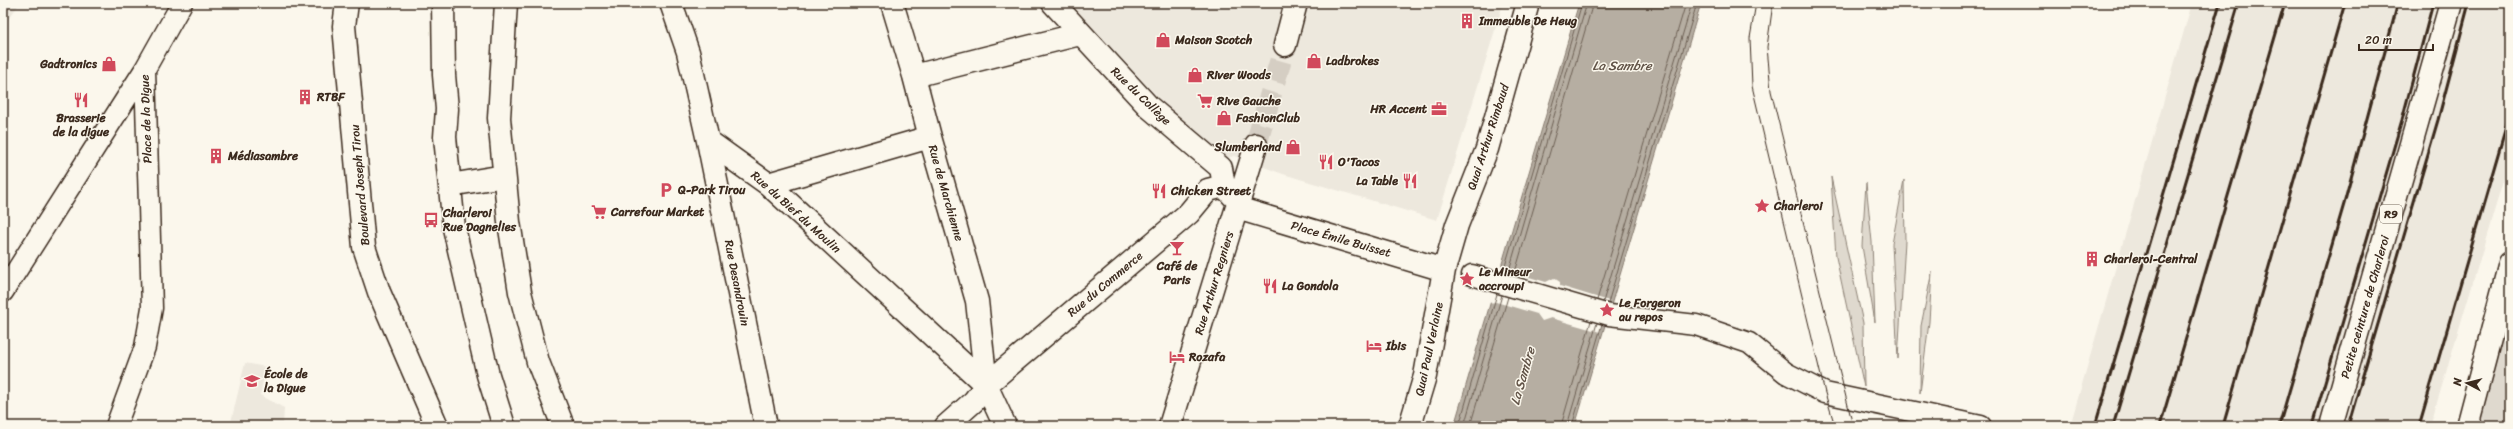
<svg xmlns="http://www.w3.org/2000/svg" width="2513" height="429" font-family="Sriracha,sans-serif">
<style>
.built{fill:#ede8dd}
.green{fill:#dfd9ce;stroke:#8d8276}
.water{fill:#b6aea2;stroke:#85796d}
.pier{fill:#fbf7ec}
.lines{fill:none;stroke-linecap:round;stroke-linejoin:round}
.shore{stroke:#6c5f53;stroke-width:1}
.minor-tunnel{stroke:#d5cec3;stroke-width:22;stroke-dasharray:22 11;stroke-linecap:butt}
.pedestrian-casing{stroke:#3b2a1e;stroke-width:23}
.minor-casing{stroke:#3b2a1e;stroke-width:25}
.tertiary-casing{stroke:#3b2a1e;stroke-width:25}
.motorway-casing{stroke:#3b2a1e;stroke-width:25}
.pedestrian{stroke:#fbf7ec;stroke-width:20}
.minor{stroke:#fbf7ec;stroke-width:22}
.tertiary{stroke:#fbf7ec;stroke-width:22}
.motorway{stroke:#fbf7ec;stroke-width:22}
.tram{stroke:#3b2a1e;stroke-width:1}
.rail{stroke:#3b2a1e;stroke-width:3}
.labels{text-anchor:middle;stroke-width:3;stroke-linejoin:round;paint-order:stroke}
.shield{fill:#fbf7ec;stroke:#75685c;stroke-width:1}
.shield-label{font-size:11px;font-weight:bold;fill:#3b2a1e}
.poi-label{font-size:12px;font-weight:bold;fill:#3b2a1e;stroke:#fbf7ec;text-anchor:start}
.street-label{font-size:12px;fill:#3b2a1e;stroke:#fbf7ec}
.water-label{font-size:13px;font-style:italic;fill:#605246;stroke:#fbf7ec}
</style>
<rect width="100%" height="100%" fill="#fbf7ec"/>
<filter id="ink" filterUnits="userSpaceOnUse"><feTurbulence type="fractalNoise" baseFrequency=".025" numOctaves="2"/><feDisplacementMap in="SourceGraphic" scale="8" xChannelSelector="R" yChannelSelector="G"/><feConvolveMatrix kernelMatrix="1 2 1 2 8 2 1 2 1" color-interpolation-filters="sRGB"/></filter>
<g filter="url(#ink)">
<!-- built -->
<path class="built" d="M3,3H20L3,26Z
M1070,3H1489L1502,7L1437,220L1283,174L1234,156L1218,161Z
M2192,3H2510V158L2430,426H2070Z
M245,363L266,367L260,395L284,408L283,426H230Z"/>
<!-- green -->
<path class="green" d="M1831,177L1863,323L1864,387L1836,257Z
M1904,180L1905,241L1898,359L1892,244Z
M1866,183L1872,242L1875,322L1862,246Z
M1932,271L1929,322L1920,393L1921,326Z
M2510,309V426H2476V423Z"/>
<!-- water -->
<path class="water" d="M1579,3H1701L1575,426H1454Z"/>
<!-- pier -->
<path class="pier" d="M1500,263L1505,270L1546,282L1554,278L1560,282V286L1609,301L1600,332L1551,318L1542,321L1537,314L1496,302L1488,303Z"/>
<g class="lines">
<!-- shore -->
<path class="shore" d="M1503,273L1582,3
M1508,274L1587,3
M1514,276L1593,3
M1597,300L1686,3
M1603,302L1692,3
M1608,303L1697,3
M1459,426L1497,294
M1464,426L1502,295
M1470,426L1508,297
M1561,426L1591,321
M1567,426L1597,323
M1572,426L1602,324"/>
<!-- minor-tunnel -->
<path class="minor-tunnel" d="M1256,145L1285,45"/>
<defs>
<path id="pedestrian" d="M1472,275L1609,315L1696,325L1749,343L1786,373L1825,393L1981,426
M3,292L145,69L182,3
M116,426L145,347L152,308L145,69"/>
<path id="minor" d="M347,3L344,26L364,247L379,292L437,426
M443,3L444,75L447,109L445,137L454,228L488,375L504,426
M506,3L499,118L509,222L520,292L538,362L563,426
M671,3L688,52L708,141L766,426
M892,3L914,76L930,137L977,301L986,385L1005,426
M1053,3L1149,107L1221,168L1224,186L1233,196
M1285,45L1296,3
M914,76L1080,34
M708,141L768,184L986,385
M768,184L930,137
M450,185L504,176
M1237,208L1444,270
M946,426L974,401L986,385L1189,213L1208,190L1224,186
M1170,426L1256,145
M1410,426L1425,376L1444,270L1457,225L1487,149L1528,3"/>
<path id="tertiary" d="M2467,426L2510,263"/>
<path id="motorway" d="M2331,426L2451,3"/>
</defs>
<!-- pedestrian casing -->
<use href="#pedestrian" class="pedestrian-casing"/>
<!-- minor casing -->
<use href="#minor" class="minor-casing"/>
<!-- tertiary casing -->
<use href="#tertiary" class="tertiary-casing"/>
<!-- motorway casing -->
<use href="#motorway" class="motorway-casing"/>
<!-- pedestrian -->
<use href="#pedestrian" class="pedestrian"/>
<!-- minor -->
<use href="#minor" class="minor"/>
<!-- tertiary -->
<use href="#tertiary" class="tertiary"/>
<!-- motorway -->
<use href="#motorway" class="motorway"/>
<!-- tram -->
<path class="tram" d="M1756,3L1750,38L1752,86L1825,393L1835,426
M1773,3L1767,47L1771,91L1853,426"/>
<!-- rail -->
<path class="rail" d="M2095,426L2220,3
M2113,426L2239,3
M2160,426L2285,3
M2223,426L2345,3
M2279,426L2344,204L2398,3
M2312,426L2402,120L2433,3
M2348,426L2438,120L2469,3
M2419,426L2510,113"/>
</g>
</g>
<!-- icons -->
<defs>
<symbol id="building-bare" viewBox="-9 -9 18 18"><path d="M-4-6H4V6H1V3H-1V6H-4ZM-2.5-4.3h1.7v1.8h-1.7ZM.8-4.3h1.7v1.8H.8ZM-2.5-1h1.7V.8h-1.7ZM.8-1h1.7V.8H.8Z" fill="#d1495b" stroke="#fbf7ec" stroke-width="2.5" paint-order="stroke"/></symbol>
<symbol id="shop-bare" viewBox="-9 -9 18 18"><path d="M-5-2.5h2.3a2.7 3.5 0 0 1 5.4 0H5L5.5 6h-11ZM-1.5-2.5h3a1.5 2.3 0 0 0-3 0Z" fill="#d1495b" stroke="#fbf7ec" stroke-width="2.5" paint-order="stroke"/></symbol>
<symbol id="restaurant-bare" viewBox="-9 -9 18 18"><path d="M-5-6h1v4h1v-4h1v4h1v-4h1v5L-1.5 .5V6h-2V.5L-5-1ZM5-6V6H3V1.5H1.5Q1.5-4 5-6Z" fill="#d1495b" stroke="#fbf7ec" stroke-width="2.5" paint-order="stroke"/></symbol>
<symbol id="supermarket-bare" viewBox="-9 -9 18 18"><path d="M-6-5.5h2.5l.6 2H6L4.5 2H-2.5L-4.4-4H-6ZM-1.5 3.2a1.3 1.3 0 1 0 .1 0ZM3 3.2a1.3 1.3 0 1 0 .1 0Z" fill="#d1495b" stroke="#fbf7ec" stroke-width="2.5" paint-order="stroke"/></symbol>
<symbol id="office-bare" viewBox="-9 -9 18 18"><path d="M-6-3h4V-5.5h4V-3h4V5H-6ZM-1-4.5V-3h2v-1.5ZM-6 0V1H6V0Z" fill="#d1495b" stroke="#fbf7ec" stroke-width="2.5" paint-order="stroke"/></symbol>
<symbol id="parking-bare" viewBox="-9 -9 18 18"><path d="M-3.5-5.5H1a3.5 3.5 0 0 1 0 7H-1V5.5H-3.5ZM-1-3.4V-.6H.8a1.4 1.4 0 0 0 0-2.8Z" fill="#d1495b" stroke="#fbf7ec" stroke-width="2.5" paint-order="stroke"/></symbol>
<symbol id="sight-bare" viewBox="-9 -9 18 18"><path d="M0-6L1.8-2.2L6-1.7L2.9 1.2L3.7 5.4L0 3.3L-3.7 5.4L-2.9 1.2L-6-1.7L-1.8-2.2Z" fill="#d1495b" stroke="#fbf7ec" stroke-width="2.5" paint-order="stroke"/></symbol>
<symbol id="bus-bare" viewBox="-9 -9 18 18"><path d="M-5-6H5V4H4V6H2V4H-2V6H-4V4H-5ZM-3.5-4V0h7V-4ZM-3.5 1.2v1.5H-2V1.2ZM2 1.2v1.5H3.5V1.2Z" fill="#d1495b" stroke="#fbf7ec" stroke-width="2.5" paint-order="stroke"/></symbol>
<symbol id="bar-bare" viewBox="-9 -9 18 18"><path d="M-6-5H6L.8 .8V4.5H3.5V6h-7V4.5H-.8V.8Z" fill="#d1495b" stroke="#fbf7ec" stroke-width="2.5" paint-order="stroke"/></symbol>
<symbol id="hotel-bare" viewBox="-9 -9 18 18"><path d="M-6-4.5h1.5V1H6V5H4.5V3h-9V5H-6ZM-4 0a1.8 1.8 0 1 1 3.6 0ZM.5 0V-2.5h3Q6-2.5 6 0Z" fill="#d1495b" stroke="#fbf7ec" stroke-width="2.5" paint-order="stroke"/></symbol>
<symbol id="school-bare" viewBox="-9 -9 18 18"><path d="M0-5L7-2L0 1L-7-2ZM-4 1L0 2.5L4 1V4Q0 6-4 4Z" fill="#d1495b" stroke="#fbf7ec" stroke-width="2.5" paint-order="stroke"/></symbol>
</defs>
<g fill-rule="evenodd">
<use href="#building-bare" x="1456" y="10" width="22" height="22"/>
<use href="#shop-bare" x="1152" y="29" width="22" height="22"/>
<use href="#shop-bare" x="1303" y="50" width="22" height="22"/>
<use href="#shop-bare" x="98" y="53" width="22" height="22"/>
<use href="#shop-bare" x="1184" y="64" width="22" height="22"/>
<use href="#building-bare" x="294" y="86" width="22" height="22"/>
<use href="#restaurant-bare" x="70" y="89" width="22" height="22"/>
<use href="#supermarket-bare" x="1194" y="90" width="22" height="22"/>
<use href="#office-bare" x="1428" y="98" width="22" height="22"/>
<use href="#shop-bare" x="1213" y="107" width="22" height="22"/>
<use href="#shop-bare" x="1282" y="136" width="22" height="22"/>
<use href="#building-bare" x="205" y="145" width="22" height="22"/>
<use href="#restaurant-bare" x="1315" y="151" width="22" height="22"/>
<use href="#restaurant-bare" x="1399" y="170" width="22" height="22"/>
<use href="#parking-bare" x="655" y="179" width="22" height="22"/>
<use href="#restaurant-bare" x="1148" y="180" width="22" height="22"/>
<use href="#sight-bare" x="1751" y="195" width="22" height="22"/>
<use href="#supermarket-bare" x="588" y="201" width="22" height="22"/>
<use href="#bus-bare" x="420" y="209" width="22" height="22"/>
<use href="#bar-bare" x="1166" y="237" width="22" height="22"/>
<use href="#building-bare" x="2081" y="248" width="22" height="22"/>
<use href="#sight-bare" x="1456" y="268" width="22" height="22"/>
<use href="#restaurant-bare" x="1259" y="275" width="22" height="22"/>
<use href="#sight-bare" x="1596" y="299" width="22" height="22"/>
<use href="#hotel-bare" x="1363" y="335" width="22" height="22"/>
<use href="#hotel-bare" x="1166" y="346" width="22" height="22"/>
<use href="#school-bare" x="241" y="370" width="22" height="22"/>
</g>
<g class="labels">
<!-- shield labels -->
<rect class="shield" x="2380" y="205" width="22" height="18" rx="3"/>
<g class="shield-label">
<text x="2391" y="218">R9</text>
</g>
<!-- poi labels -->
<g class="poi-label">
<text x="1479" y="25">Immeuble De Heug</text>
<text x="1175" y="44">Maison Scotch</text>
<text x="1326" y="65">Ladbrokes</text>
<text x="97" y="68" text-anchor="end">Gadtronics</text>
<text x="1207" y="79">River Woods</text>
<text x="317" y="101">RTBF</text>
<text x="1217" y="105">Rive Gauche</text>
<text x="1427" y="113" text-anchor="end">HR Accent</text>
<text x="81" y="122" text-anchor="middle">Brasserie<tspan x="81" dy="14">de la digue</tspan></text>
<text x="1236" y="122">FashionClub</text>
<text x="1281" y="151" text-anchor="end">Slumberland</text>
<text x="228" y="160">Médiasambre</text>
<text x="1338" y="166">O'Tacos</text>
<text x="1398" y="185" text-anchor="end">La Table</text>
<text x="678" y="194">Q-Park Tirou</text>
<text x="1171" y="195">Chicken Street</text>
<text x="1774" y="210">Charleroi</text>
<text x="611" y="216">Carrefour Market</text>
<text x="443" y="217">Charleroi<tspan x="443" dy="14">Rue Dagnelies</tspan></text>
<text x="2104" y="263">Charleroi-Central</text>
<text x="1177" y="270" text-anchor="middle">Café de<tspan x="1177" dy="14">Paris</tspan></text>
<text x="1479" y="276">Le Mineur<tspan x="1479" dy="14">accroupi</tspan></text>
<text x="1282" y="290">La Gondola</text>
<text x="1619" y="307">Le Forgeron<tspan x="1619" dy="14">au repos</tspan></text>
<text x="1386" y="350">Ibis</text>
<text x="1189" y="361">Rozafa</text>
<text x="264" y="378">École de<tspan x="264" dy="14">la Digue</tspan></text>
</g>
<!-- street labels -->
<g class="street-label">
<text transform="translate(1141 96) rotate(44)" y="4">Rue du Collège</text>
<text transform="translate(146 119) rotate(-92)" y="4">Place de la Digue</text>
<text transform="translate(1488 137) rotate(-72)" y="4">Quai Arthur Rimbaud</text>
<text transform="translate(360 185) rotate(-95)" y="4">Boulevard Joseph Tirou</text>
<text transform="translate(946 193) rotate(74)" y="4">Rue de Marchienne</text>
<text transform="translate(796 212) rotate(42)" y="4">Rue du Bief du Moulin</text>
<text transform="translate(1341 239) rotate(16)" y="4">Place Émile Buisset</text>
<text transform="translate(737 283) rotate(79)" y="4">Rue Desandrouin</text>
<text transform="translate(1214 283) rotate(-73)" y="4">Rue Arthur Regniers</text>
<text transform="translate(1105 284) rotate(-40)" y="4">Rue du Commerce</text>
<text transform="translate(2365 307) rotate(-74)" y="4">Petite ceinture de Charleroi</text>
<text transform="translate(1429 349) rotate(-78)" y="4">Quai Paul Verlaine</text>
</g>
<!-- water labels -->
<g class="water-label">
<text x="1622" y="70">La Sambre</text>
<text transform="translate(1522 376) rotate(-74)" y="5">La Sambre</text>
</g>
</g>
<!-- margin -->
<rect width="2513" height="429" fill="none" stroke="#fbf7ec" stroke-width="16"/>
<rect x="8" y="8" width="2497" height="413" fill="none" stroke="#3b2a1e" stroke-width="1.5" filter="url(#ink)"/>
<!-- north arrow -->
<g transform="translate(2467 383) rotate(277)" stroke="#fbf7ec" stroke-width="3" paint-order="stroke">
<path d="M0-3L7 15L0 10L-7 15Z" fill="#3b2a1e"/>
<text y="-6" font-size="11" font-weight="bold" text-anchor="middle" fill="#3b2a1e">N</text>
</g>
<!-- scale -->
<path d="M2359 44v6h74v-6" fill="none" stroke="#3b2a1e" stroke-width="2"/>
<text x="2365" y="44" font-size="12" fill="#3b2a1e" stroke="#fbf7ec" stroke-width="3" paint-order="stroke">20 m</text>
</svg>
